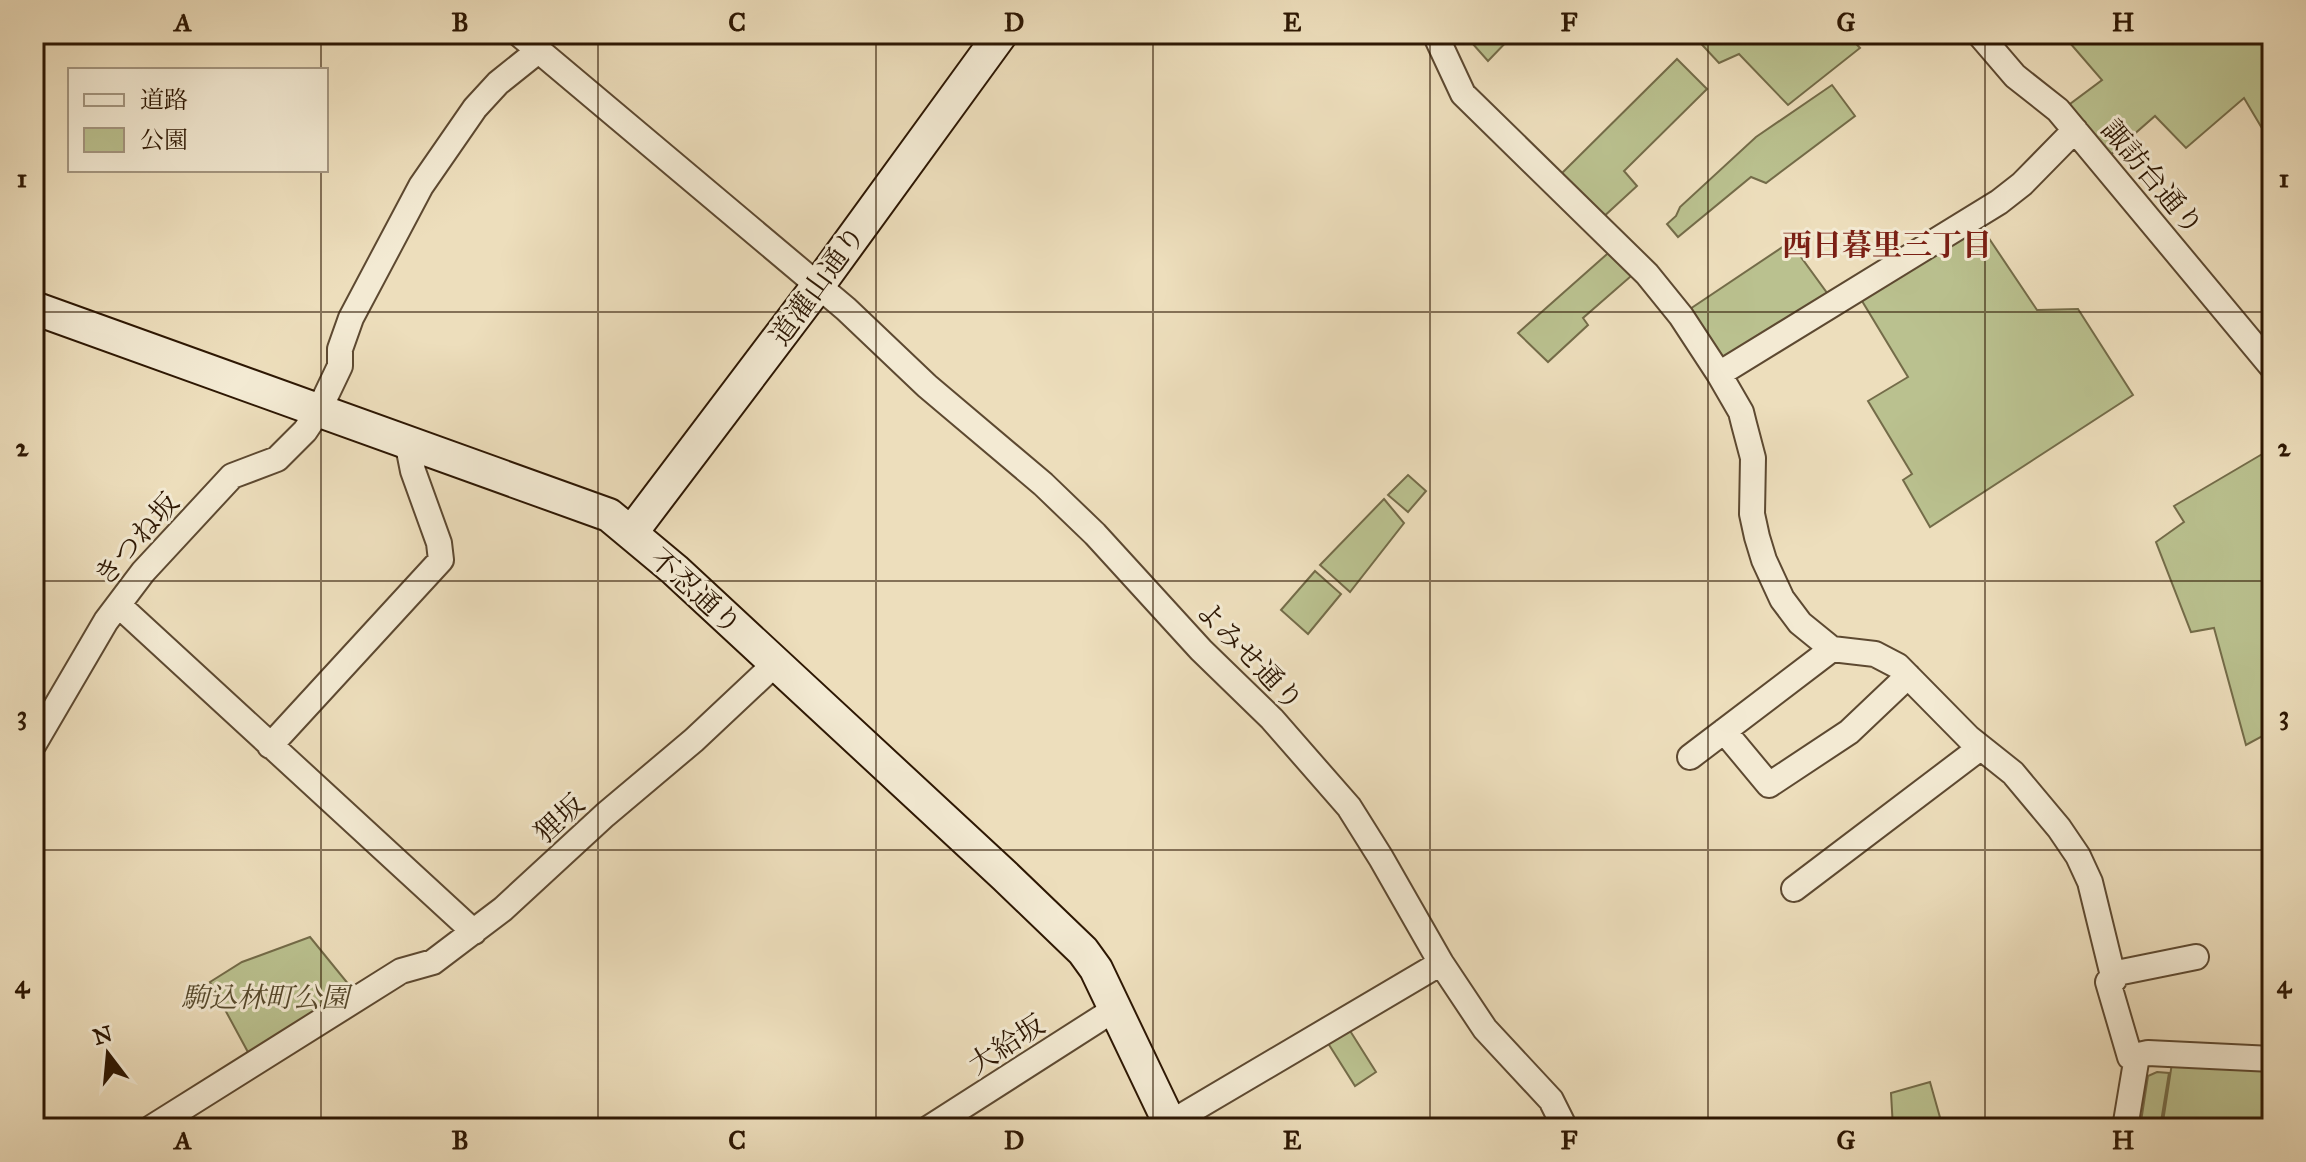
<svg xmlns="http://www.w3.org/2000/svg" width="2306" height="1162" font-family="'IM FELL Great Primer','Noto Serif JP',serif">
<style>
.green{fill:#bac18f;stroke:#746c49;stroke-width:2}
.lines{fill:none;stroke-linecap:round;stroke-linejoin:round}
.minor-casing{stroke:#5d4931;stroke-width:28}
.secondary-casing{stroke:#2d1703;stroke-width:36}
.minor{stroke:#f3ead3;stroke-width:24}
.secondary{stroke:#f3ead3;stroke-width:32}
.grid{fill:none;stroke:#2d1703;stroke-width:2;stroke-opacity:0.55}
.labels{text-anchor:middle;stroke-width:6;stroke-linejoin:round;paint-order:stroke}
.street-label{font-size:28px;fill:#2d1703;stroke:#f3ead3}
.park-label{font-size:28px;font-style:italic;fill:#574a2d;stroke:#f3ead3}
.neighbourhood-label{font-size:30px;font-weight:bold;fill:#7a1f14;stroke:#f3ead3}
.neatline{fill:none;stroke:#2d1703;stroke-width:3}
.grid-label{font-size:26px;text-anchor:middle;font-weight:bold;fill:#2d1703}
</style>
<rect width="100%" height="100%" fill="#eddebc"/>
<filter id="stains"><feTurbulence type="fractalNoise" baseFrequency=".0025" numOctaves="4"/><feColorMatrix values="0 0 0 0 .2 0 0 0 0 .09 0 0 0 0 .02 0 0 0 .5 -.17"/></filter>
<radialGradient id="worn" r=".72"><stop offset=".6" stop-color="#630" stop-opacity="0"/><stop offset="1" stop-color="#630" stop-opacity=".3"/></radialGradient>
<!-- green -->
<path class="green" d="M1464,34H1514L1488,61Z
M1692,34H1847L1860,48L1788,105L1739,54L1719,63Z
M2080,34H2272V145L2244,98L2186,148L2155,116L2107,158L2066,107L2102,80L2070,43Z
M1677,59L1707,89L1624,171L1637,186L1601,219L1558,177Z
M1832,85L1855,116L1766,183L1751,177L1678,237L1667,224L1676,216L1680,207L1756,137Z
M1976,219L2037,310L2078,309L2133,395L1930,527L1903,480L1912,474L1868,401L1908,377L1859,296Z
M1790,242L1830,297L1723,364L1687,311Z
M1615,247L1638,270L1583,318L1588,325L1548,362L1518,333Z
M2264,453L2272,466V731L2246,745L2214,628L2191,632L2156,542L2184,522L2174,506Z
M1408,475L1426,491L1408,512L1388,495Z
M1384,499L1404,523L1350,592L1320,565Z
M1315,571L1341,594L1308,634L1281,610Z
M310,937L354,991L249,1054L210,982L242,962Z
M1347,1026L1376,1072L1355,1086L1326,1040Z
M2172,1063L2272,1067V1128H2162Z
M2157,1072L2169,1073L2160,1128H2140L2148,1076Z
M1930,1082L1943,1128H1893L1891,1093Z"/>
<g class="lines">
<defs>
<path id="minor" d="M519,34L846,309L927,386L1043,484L1095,534L1201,650L1272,719L1349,807L1381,858L1441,963L1485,1029L1551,1100L1565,1128
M1435,34L1463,94L1647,274L1681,316L1719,374L1741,412L1744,424L1753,458L1752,514L1757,537L1764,560L1782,599L1800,623L1832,649L1875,654L1898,666L1969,738L2013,773L2059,828L2078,856L2090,882L2114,980L2108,982L2130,1057L2148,1053L2272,1059
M1979,34L2015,76L2058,110L2272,367
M1719,374L1999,202L2022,184L2075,130
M117,607L125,611L474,932
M1724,731L1769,785L1849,732L1908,676
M34,744L106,621L143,572L232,476L277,459L305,431L319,410L340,366V349L351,318L421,186L475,108L498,83L538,51
M270,746L441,560L439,543L413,471L407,441
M1690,757L1832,649
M1794,889L1980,748
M2112,974L2196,957
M1170,1123L1441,963
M151,1128L401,971L433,962L503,909L605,815L694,740L775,664
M929,1128L1115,1009
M2125,1128L2137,1056"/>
<path id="secondary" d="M34,308L609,515L675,570L1005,876L1083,951L1096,969L1172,1128
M631,533L817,287L1001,34"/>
</defs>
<!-- minor casing -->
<use href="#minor" class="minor-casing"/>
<!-- secondary casing -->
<use href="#secondary" class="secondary-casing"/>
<!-- minor -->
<use href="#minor" class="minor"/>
<!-- secondary -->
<use href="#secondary" class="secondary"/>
</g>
<!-- grid -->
<path class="grid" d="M321,34V70M598,34V1128M876,34V1128M1153,34V1128M1430,34V1128M1708,34V1128M1985,34V1128M321,170V1128M34,312H2272M34,581H2272M34,850H2272"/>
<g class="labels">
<!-- street labels -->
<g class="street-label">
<text transform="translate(2153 177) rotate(50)" y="10">諏訪台通り</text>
<text transform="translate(817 285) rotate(-54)" y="10">道灌山通り</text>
<text transform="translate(136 539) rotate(-49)" y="10">きつね坂</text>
<text transform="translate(696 591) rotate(42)" y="10">不忍通り</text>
<text transform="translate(1250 655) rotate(46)" y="10">よみせ通り</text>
<text transform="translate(559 818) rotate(-43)" y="10">狸坂</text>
<text transform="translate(1006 1044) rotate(-33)" y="10">大給坂</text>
</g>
<!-- park labels -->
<g class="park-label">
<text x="265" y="1007">駒込林町公園</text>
</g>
<!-- neighbourhood labels -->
<g class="neighbourhood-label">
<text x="1887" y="255">西日暮里三丁目</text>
</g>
</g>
<!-- margin -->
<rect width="2306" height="1162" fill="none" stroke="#eddebc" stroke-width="88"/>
<!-- legend -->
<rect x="68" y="68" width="260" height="104" fill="#f3ead3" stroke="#a49680" stroke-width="2"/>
<rect x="84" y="94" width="40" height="12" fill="#f3ead3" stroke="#a49680" stroke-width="2"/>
<text x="140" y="108" font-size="24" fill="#2d1703">道路</text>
<rect x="84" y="128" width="40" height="24" fill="#bac18f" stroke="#a49680" stroke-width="2"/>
<text x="140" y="148" font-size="24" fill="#2d1703">公園</text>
<!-- north arrow -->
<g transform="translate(108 1054) rotate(344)" stroke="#f3ead3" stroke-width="6" paint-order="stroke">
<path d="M0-6L14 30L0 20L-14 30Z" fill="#2d1703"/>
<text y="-12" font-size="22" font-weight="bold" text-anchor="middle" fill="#2d1703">N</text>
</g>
<rect x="44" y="44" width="2218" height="1074" class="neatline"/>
<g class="grid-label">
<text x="183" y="31">A</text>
<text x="460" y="31">B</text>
<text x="737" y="31">C</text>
<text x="1014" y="31">D</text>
<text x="1292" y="31">E</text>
<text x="1569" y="31">F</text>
<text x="1846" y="31">G</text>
<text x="2123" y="31">H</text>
<text x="22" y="187">1</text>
<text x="2284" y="187">1</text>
<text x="22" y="456">2</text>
<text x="2284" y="456">2</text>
<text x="22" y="724">3</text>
<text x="2284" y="724">3</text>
<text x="22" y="993">4</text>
<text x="2284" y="993">4</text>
<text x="183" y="1149">A</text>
<text x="460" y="1149">B</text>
<text x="737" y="1149">C</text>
<text x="1014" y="1149">D</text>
<text x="1292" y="1149">E</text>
<text x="1569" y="1149">F</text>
<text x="1846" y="1149">G</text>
<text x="2123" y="1149">H</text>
</g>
<rect width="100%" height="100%" filter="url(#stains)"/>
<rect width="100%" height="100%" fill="url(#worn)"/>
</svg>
